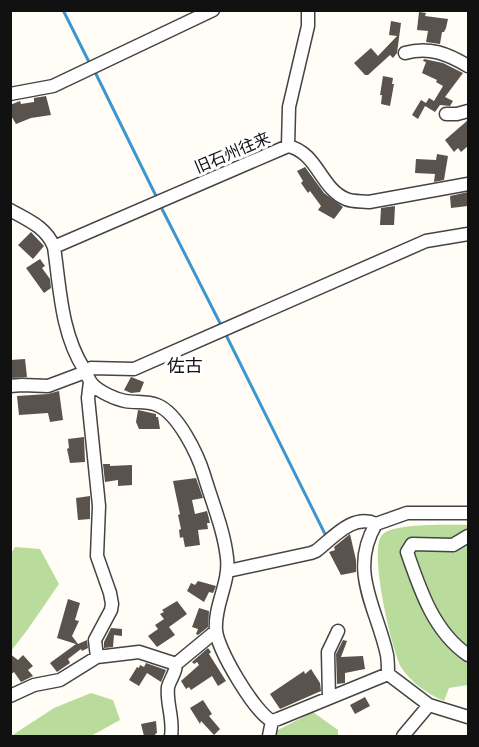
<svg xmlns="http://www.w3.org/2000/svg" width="479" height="747" font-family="'Playfair Display','Noto Sans JP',serif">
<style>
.forest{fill:#b9dc9c}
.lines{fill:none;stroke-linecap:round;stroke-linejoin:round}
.stream{stroke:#3f96cf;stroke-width:3}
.building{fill:#5a524d}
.minor-casing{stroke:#444;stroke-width:15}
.minor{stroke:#fff;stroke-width:12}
.labels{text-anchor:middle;stroke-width:6;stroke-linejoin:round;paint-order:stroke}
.street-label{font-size:16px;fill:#111;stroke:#fff}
.neighbourhood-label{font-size:18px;fill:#111;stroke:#fff}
</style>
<rect width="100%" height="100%" fill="#fffdf5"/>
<!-- forest -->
<path class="forest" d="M468,525V685L449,688L444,701C428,694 411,683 401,667C392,650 367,547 383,534C396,523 450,525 468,525Z
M15,547L40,549L59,584L28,629L11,651L10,555Z
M91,693L113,700L120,720L91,736H11L54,708Z
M313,712L338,730V736H273L274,732Z"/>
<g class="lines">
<!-- stream -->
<path class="stream" d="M63,10L90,64
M95,72L157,198
M160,205L222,327
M227,337L326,536"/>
</g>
<!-- building -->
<path class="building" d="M419,12L426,13L425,16L448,19L446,28L444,32H442L440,44L426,42L428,31L417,30Z
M391,21L401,23L397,53L393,58L390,55L368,75H365L354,63L371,48L378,56L397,36L389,35Z
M424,59L443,63L463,73L445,97L453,101L450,106L440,105L435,112L425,106L418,119L412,115L421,100L426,103L429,98L434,101L443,86L436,82L437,80L422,73L426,62L423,61Z
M383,76L393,78L392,84H394L390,106L381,104L382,95H380Z
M46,96L51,115L31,118L16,124L10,114V105L20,101L21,104L34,102V98Z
M468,120V146L461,152L458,148L454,152L445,140Z
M437,154L448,156L444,180L434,182L435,174L415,173L416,159L436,160Z
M305,167L324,193L343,207L334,219L318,210L321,206L310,191L308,193L301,183L303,181L297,171Z
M468,192V206L451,208L450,196Z
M395,206L394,225H380L381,208Z
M31,232L44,246L33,259L18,245Z
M40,259L45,266L42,268L50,279L51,288L44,293L26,268Z
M25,359L27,377L12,378L11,360Z
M131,377L144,382L140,392L131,393L124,390Z
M59,391L63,420L50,422L48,413L19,415L17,396L48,394Z
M138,410L156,414V417H158L160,429H139L136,422Z
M84,437L85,462L70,463L67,449L69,448L68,439Z
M103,464H110V466L132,465V485L118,486V480L105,482Z
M196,478L203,498L192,500L195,514L207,511L210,523H207L208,529L198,530L200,545L185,547L183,537L180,538L179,530L181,529L178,515L180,514L173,481Z
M90,496V519L78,520L76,498Z
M350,534L356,560V572L341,575L329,552L335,550L334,547Z
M198,581L216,586L213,593L209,592L204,602L187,591L191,583L195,585Z
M68,599L80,603L75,620L79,621L72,636L78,644L87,640L88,648L82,651L81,649L68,659L70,663L57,672L50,663L76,644L57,638Z
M177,601L187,614L169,627L175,635L157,647L148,636L158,629L155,625L164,619L160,614L164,612L162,610Z
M199,608L209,611L208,627L198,635L196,634L198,629L192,627Z
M111,628L122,629V636L114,635L113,647L104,648V642Z
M343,640L347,641L341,657L363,656L365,669L345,673V683L337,684L336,654Z
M208,648L211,652L209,654L226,681L218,686L212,676L191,690L189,687L186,689L181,681L199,665L197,662L194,664L192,662Z
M10,654L18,660L23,655L33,666L28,670L33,676L21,682L14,672L10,675Z
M146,663L166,670L161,682L147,673L139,686L129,680L137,667L139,668L140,665L144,667Z
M311,669L320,683L321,691L280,709L270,694L304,671L305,674Z
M365,697L370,706L355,714L350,705Z
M203,700L212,714L209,716L220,729L214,735L201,721L200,724L190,708Z
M156,721L157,733L155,734L156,736H144L141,724Z"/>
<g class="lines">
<defs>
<path id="minor" d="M405,53C429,46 448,54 468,66
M10,94L53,86L213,10
M446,114H457L468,111
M288,146L289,107L308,26V10
M10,210C28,220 46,227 54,247C60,288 61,333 84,369C87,375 89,381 93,385C100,392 115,399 125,401C136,403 146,401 157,405C178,413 198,455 204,475C212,502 224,530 227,558C230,583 214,605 216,630C217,649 255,713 272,721L278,719L388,674
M54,247L288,146C318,153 320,188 346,199C353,202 362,201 369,202L468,184
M90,382L88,398L99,506L97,556L110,593L112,604L111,610L95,640L97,657
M10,386L22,385L48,386L80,374L91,368L134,369L426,241L468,234
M468,513H407L376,524C348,571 377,608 387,655C388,661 388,668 388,674L429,705L468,717
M468,536L453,545L412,544L407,552C420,590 434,632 468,655
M228,571L311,553L316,551C333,538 353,513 376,524
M10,696L34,685L60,680L97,657L139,652L176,664L216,631
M329,698L328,652L338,631
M171,736C174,719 166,703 168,687C170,679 176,673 176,664
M269,736L272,721
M403,736L429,705"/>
</defs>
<!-- minor casing -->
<use href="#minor" class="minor-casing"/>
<!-- minor -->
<use href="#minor" class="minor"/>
</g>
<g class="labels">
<!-- street labels -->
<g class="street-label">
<text transform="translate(232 152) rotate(-23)" y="6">旧石州往来</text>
</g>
<!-- neighbourhood labels -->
<g class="neighbourhood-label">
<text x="185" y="372">佐古</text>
</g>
</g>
<!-- border -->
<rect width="479" height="747" fill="none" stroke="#111111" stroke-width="24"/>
</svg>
